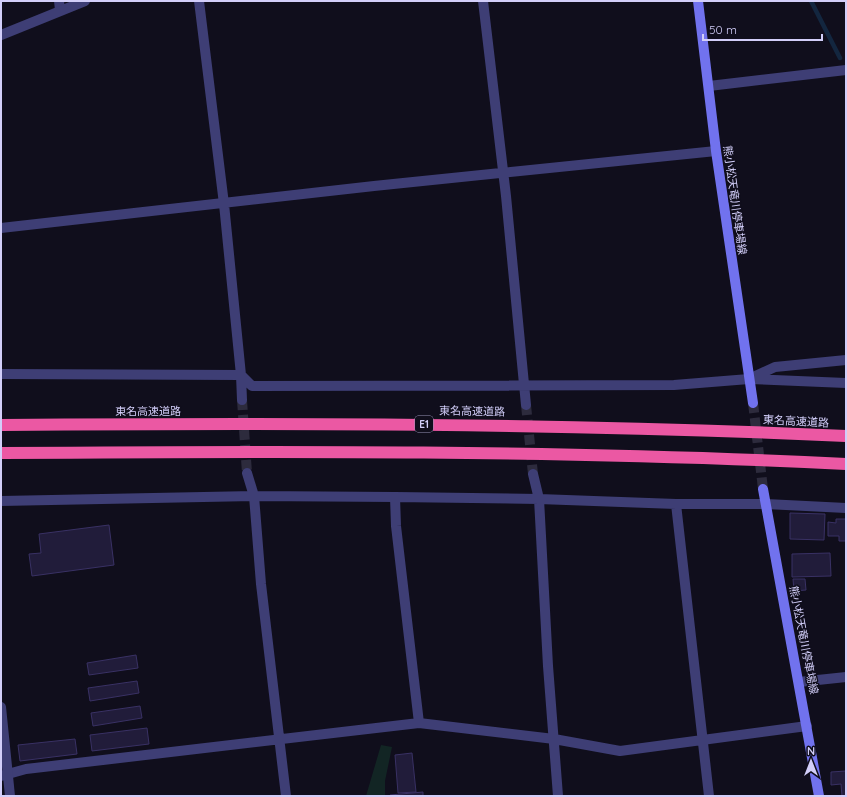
<svg xmlns="http://www.w3.org/2000/svg" width="847" height="797" font-family="Quicksand,'Noto Sans JP',sans-serif">
<style>
.green{fill:#122524}
.lines{fill:none;stroke-linecap:round;stroke-linejoin:round}
.stream{stroke:#13263f;stroke-width:4.5}
.building{fill:#211c3a;stroke:#393164}
.minor-tunnel{stroke:#2d2b3d;stroke-width:10;stroke-dasharray:10 5;stroke-linecap:butt}
.secondary-tunnel{stroke:#2d2b3d;stroke-width:10;stroke-dasharray:10 5;stroke-linecap:butt}
.minor{stroke:#3e3e75;stroke-width:10}
.tertiary{stroke:#3e3e75;stroke-width:10}
.secondary{stroke:#7172ee;stroke-width:10}
.motorway{stroke:#eb58a3;stroke-width:12}
.labels{text-anchor:middle;stroke-width:3;stroke-linejoin:round;paint-order:stroke}
.shield{fill:#100e1c;stroke:#9894b7;stroke-width:1}
.shield-label{font-size:10px;font-weight:bold;fill:#d2cef9}
.street-label{font-size:11px;fill:#d2cef9;stroke:#100e1c}
</style>
<rect width="100%" height="100%" fill="#100e1c"/>
<!-- green -->
<path class="green" d="M381,745L392,747L385,781V796H366Z"/>
<g class="lines">
<!-- stream -->
<path class="stream" d="M811,1L840,58"/>
</g>
<!-- building -->
<path class="building" d="M790,513L825,514L824,540L790,539Z
M836,519H846V541H839V536H828V522L836,523Z
M109,525L114,565L32,576L29,554L41,553L39,534Z
M830,553L831,576L792,577V554Z
M793,579H805L806,590L794,591Z
M136,655L138,668L89,675L87,663Z
M137,681L139,693L90,701L88,688Z
M140,706L142,718L93,726L91,713Z
M147,728L149,744L92,751L90,735Z
M75,739L77,754L20,761L18,745Z
M412,753L416,792L398,793L395,755Z
M846,771V795L842,796L841,784L831,785V772Z
M423,792V796H390V795Z"/>
<g class="lines">
<!-- minor-tunnel -->
<path class="minor-tunnel" d="M242,400L247,473
M526,405L533,474"/>
<!-- secondary-tunnel -->
<path class="secondary-tunnel" d="M753,403L763,489"/>
<!-- minor -->
<path class="minor" d="M59,1L60,10
M199,1L224,204L241,375L242,400
M483,1L506,196L526,405
M709,86L846,70
M1,228L374,186L716,151
M1,374L241,375L252,386L674,385L749,379L846,383
M751,378L775,367L846,360
M247,473L254,496L261,584L286,796
M533,474L539,499L548,666L558,796
M395,497L396,526L419,723
M1,501L254,496L395,497L539,499L676,504H766L846,508
M676,504L709,796
M799,682L846,677
M1,776L26,769L419,723L554,739L620,751L807,726"/>
<!-- tertiary -->
<path class="tertiary" d="M1,35L85,1
M1,707L10,796"/>
<!-- secondary -->
<path class="secondary" d="M698,1L716,151L753,403
M763,489L819,796"/>
<!-- motorway -->
<path class="motorway" d="M1,425C283,423 564,423 846,436
M1,453C283,451 564,450 846,464"/>
</g>
<g class="labels">
<!-- shield labels -->
<rect class="shield" x="415" y="416" width="18" height="16" rx="3"/>
<g class="shield-label">
<text x="424" y="428">E1</text>
</g>
<!-- street labels -->
<g class="street-label">
<text transform="translate(735 200) rotate(82)" y="4">熊小松天竜川停車場線</text>
<text x="148" y="415">東名高速道路</text>
<text transform="translate(472 411) rotate(1)" y="4">東名高速道路</text>
<text transform="translate(796 421) rotate(3)" y="4">東名高速道路</text>
<text transform="translate(804 640) rotate(79)" y="4">熊小松天竜川停車場線</text>
</g>
</g>
<!-- border -->
<rect width="847" height="797" fill="none" stroke="#d2cef9" stroke-width="4"/>
<!-- north arrow -->
<g transform="translate(811 761)" stroke="#100e1c" stroke-width="3" paint-order="stroke">
<path d="M0-3L7 15L0 10L-7 15Z" fill="#d2cef9"/>
<text y="-6" font-size="11" font-weight="bold" text-anchor="middle" fill="#d2cef9">N</text>
</g>
<!-- scale -->
<path d="M703 34v6h119v-6" fill="none" stroke="#d2cef9" stroke-width="2"/>
<text x="709" y="34" font-size="12" fill="#d2cef9" stroke="#100e1c" stroke-width="3" paint-order="stroke">50 m</text>
</svg>
